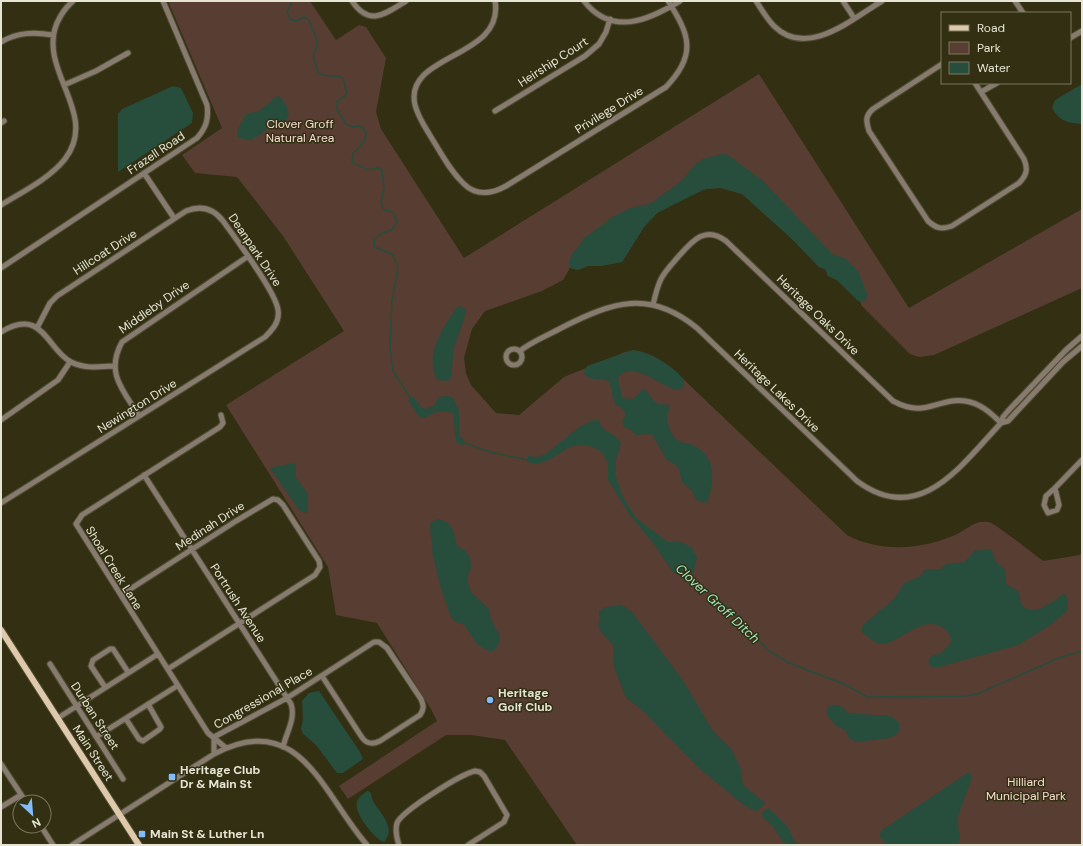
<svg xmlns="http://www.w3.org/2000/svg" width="1083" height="846" font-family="'DM Sans',sans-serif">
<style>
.green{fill:#583d32}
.water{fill:#274d3c}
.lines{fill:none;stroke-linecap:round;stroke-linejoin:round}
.stream{stroke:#274d3c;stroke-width:1.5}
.minor-casing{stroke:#4f4c31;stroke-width:7}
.major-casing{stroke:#4f4c31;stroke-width:8}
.minor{stroke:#867b6e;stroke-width:5}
.major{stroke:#dfc9ac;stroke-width:6}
.poi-dot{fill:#83bcfb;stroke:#322f12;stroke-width:1.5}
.labels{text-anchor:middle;stroke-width:3;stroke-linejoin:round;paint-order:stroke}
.street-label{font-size:12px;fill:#e6e5d4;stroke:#322f12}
.park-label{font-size:12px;fill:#f7dcd1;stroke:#322f12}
.poi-label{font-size:12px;font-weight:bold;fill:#e6e5d4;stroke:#322f12;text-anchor:start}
.water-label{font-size:13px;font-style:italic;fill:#a2e7c5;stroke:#322f12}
</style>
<rect width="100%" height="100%" fill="#322f12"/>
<!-- green -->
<path class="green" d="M168,1H310L336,40L359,25L366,27L386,58L376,112L381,129L464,258L759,74L909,308L1082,209V288L934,355L919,357L910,354L861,305V303L837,280L828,276L825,269L819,267L791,238L742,194L721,188L707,189L699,191L657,213L644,227L622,262L600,266H588L578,270L570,268L563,280L542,291L485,311L472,329L464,358L466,373L471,385L496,413L519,415L564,377L625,352C645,347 664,362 679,375L847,535C880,553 925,550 959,533C970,527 975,520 989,522C996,524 1035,555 1043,561L1080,555L1082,551V845H577L505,740L471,735H446L348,799L339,786L437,721L431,709L377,623L336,615L328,567L226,405L344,331L283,236L237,177L195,173L182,155L222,128Z"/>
<!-- water -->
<path class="water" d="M1082,84V124C1068,123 1059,121 1052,108L1055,100Z
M173,86L181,88L193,113L192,123L118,172V114L122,109Z
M277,96C282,98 283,101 286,105C295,124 277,123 266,130C261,133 256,139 250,140C246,140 241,138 237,137V131L246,114L259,111Z
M722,154L728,155L763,181L832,254L846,259L858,271L866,291L867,297L864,302L858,301L837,280L828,276L825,269L819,267L791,238L742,194L721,188L705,189L657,213L644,227L622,262L600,266H588L578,270L570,268C567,252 580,249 583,239L611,218L624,211L634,207L650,204L679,183L696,164L703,159Z
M461,306L466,310L464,319L454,347L451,378L448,381L437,380C424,354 443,328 457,307Z
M633,350C650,352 674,366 684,380L683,387L678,390C660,388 636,359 618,377L622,398L633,399L642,390H646L654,401L659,404L669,405C671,410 667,411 667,416C666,423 671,434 676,439C679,443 688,443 693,445C717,457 714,480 708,501L705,503L696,500L692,491L682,482L679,469L674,464L667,460L653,436L649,434L636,435L631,430L624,427L622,421L626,415L622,408L615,404L609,381C602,378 576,382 587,366Z
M448,396L453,398L459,411V435L464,441V446L456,442L453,413C443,410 433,411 425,418L419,417L408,400L414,397L421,407L425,409L434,406L439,397Z
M594,420H598L603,429L615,436L621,443L616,460L615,474L623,497L636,518L664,539L667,542H681L691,547L697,557L693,574L689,581L673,572L653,543L629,514L608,480V464L603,453C566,428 558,471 527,462L528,456L539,457L546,454L579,427Z
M293,463L296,464V478L308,494V510L306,513L300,511L297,507L270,468Z
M439,519L448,523L453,530L457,546L466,551L470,557L471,567L467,579L471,592L489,609L491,620L500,636L498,646L493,651H489L478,645L464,625L455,621L451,617L441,589L432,551C434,541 428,532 431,522Z
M991,549L996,562L1005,570L1006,583C1009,587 1016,588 1019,593C1021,596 1019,601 1022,605C1033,618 1055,601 1064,593L1068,599V609C1052,627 1037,632 1019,645L939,667H932L928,662L931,656L941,653L951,642C951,637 949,632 944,629C925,613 903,640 885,644C877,645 874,641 868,637C863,634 860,631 863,625L894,599L904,583L919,577L926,569H940L947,564L965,562L974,551Z
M622,605L632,612L684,682L712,730L732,750L741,769L743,785L765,803L759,810L755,811L745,806L701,770L641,709L626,698L614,666L613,645L601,632L598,625L600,619L599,611L606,607Z
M319,691L360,752L363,759L343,773H337L316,745L303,734L301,729L303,719L302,701L309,693Z
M835,705L842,707L849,713L887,716L893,717L899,723V732L890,738L856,742L849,738L845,730L836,726L827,715V708L829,706Z
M969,772L972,777L957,819L960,839L957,845H886L879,835L882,830Z
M368,791L370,792C372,795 371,797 373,801C380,813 397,828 384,842C375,840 353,812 357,802C358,797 364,793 368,791Z
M768,808C775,814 784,822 789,829C793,837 791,838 799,845C780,845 783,840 773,827C770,823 765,820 762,816V813Z"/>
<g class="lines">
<!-- stream -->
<path class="stream" d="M292,1L287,13L291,20L296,21L304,17L309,20L317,40V47L313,56L318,73C327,78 335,74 343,78L347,93L343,98L337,101V109L346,124L353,127L361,126L366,133L364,142L353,154L352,162C363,168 367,171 379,168L382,170L384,188L381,202L384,210L393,212L397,221L392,230L382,233L375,239L374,247L392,254L398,266L392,302L390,350L393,371L411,399
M462,442L490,452L528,460
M690,578L696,581L729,609L768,650L787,662L846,685L868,697L967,696L977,694L1059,658L1082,651"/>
<defs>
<path id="minor" d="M352,1C369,27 385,14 406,1
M495,1C505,59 403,53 415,105C418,117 425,127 431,137C441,153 450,171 464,184C476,196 492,194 506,186L666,87C697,55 690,35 668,1
M584,1C612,37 649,20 680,1
M756,1C762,10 767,19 774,26C807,59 852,19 882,1
M843,1L854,18
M1015,1L1023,13
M1070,38L1082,31
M1,42C18,32 34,32 53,35
M942,64L873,109C865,116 866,121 869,131L928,221C936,228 941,230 952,226L1019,183C1027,175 1028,169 1024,159L975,83
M64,85L96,71L128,53
M981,92L997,83
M495,111L585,56L599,44L606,32L610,19
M1,123L4,121
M144,173L174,218
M1,205C22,192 49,179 65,159C100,113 37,71 57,23C61,14 66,7 73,1
M1,268L197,138C206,128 209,119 207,105L163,1
M653,305C655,296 657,287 661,279C665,271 672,264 678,257C692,241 705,225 726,241L893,401C926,419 938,397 965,401C980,403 991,413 1001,423
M1,332C43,306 47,350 71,362C85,369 98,367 113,366
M506 357a8 8 0 1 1 16 0a8 8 0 1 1-16 0Z
M520,351C532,341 549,335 563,327C613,302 649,289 697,328L857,481C920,528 962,464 1001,423L1008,421L1063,362L1082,346
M221,415L223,423L220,427L82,515L76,524L208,733L226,748
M139,416C123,390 105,373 122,342L247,257
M1,420L58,380L70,362
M1001,423L1003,417L1008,411L1066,350L1082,336
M144,475L291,704C296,719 286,733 283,747
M1055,488L1059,505L1057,510L1048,513L1044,505L1046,496L1055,488L1082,460
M1,503L265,337C272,330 280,322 278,310C276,292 236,239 223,221C213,208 201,205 186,211L57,296L50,303L37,328
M121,595L236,521L273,499L278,500L283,505L319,561L320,567L315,575L168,669
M50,664L123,779
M105,687L91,666L93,660L110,649H113L128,672
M58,718L158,654
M126,719L139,739L143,741L160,729L161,727L148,704
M96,737L177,686
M214,737L287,698L374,642H379L387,648L421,699C424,706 424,709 420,715L380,741C372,745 366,744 361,736L322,676
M214,737V754
M1,764L26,802
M1,807L21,795
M41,826L53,845
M72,845L214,754C300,708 323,795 367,845
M399,845C397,839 395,830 397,823C402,811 461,774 475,771L480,772L484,776L507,815L504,822L468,845"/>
<path id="major" d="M1,630L139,845"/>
</defs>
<!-- minor casing -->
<use href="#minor" class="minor-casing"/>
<!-- major casing -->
<use href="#major" class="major-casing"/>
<!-- minor -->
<use href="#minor" class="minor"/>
<!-- major -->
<use href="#major" class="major"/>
</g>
<!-- markers -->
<g class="poi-dot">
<circle cx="490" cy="700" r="4"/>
<rect x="168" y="773" width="8" height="8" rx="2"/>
<rect x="138" y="830" width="8" height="8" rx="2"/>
</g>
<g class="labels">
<!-- street labels -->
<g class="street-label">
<text transform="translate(553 62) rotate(-33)" y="4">Heirship Court</text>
<text transform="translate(609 110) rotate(-32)" y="4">Privilege Drive</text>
<text transform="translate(156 153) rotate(-34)" y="4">Frazell Road</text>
<text transform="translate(255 250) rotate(56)" y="4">Deanpark Drive</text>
<text transform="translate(105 252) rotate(-33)" y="4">Hillcoat Drive</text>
<text transform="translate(154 307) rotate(-35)" y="4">Middleby Drive</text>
<text transform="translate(818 315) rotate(44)" y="4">Heritage Oaks Drive</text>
<text transform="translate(777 391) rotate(44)" y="4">Heritage Lakes Drive</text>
<text transform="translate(137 406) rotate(-32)" y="4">Newington Drive</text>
<text transform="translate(210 526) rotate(-33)" y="4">Medinah Drive</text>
<text transform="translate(114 568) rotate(58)" y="4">Shoal Creek Lane</text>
<text transform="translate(238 603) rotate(57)" y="4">Portrush Avenue</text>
<text transform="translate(263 698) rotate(-30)" y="4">Congressional Place</text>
<text transform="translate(95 716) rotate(57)" y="4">Durban Street</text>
<text transform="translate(93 753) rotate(57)" y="4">Main Street</text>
</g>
<!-- park labels -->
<g class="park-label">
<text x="300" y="128">Clover Groff<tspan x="300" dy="14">Natural Area</tspan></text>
<text x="1026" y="786">Hilliard<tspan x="1026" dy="14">Municipal Park</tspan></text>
</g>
<!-- poi labels -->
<g class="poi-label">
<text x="498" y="697">Heritage<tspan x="498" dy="14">Golf Club</tspan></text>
<text x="180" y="774">Heritage Club<tspan x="180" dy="14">Dr &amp; Main St</tspan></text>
<text x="150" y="838">Main St &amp; Luther Ln</text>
</g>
<!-- water labels -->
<g class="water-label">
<text transform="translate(718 603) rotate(43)" y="5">Clover Groff Ditch</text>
</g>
</g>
<!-- border -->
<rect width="1083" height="846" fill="none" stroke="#e6e5d4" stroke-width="4"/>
<!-- legend -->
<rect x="941" y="12" width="130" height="72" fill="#322f12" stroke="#7a7860"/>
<rect x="949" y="25" width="20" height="6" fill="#dfc9ac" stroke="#7a7860"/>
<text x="977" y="32" font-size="12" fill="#e6e5d4">Road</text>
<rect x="949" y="42" width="20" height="12" fill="#583d32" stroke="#7a7860"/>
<text x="977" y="52" font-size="12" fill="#e6e5d4">Park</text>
<rect x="949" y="62" width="20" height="12" fill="#274d3c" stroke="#7a7860"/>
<text x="977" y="72" font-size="12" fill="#e6e5d4">Water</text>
<!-- north arrow -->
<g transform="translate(32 814) rotate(154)"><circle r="19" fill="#322f12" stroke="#7a7860"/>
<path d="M0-3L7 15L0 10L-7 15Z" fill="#83bcfb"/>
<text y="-6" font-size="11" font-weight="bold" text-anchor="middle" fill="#e6e5d4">N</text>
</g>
</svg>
